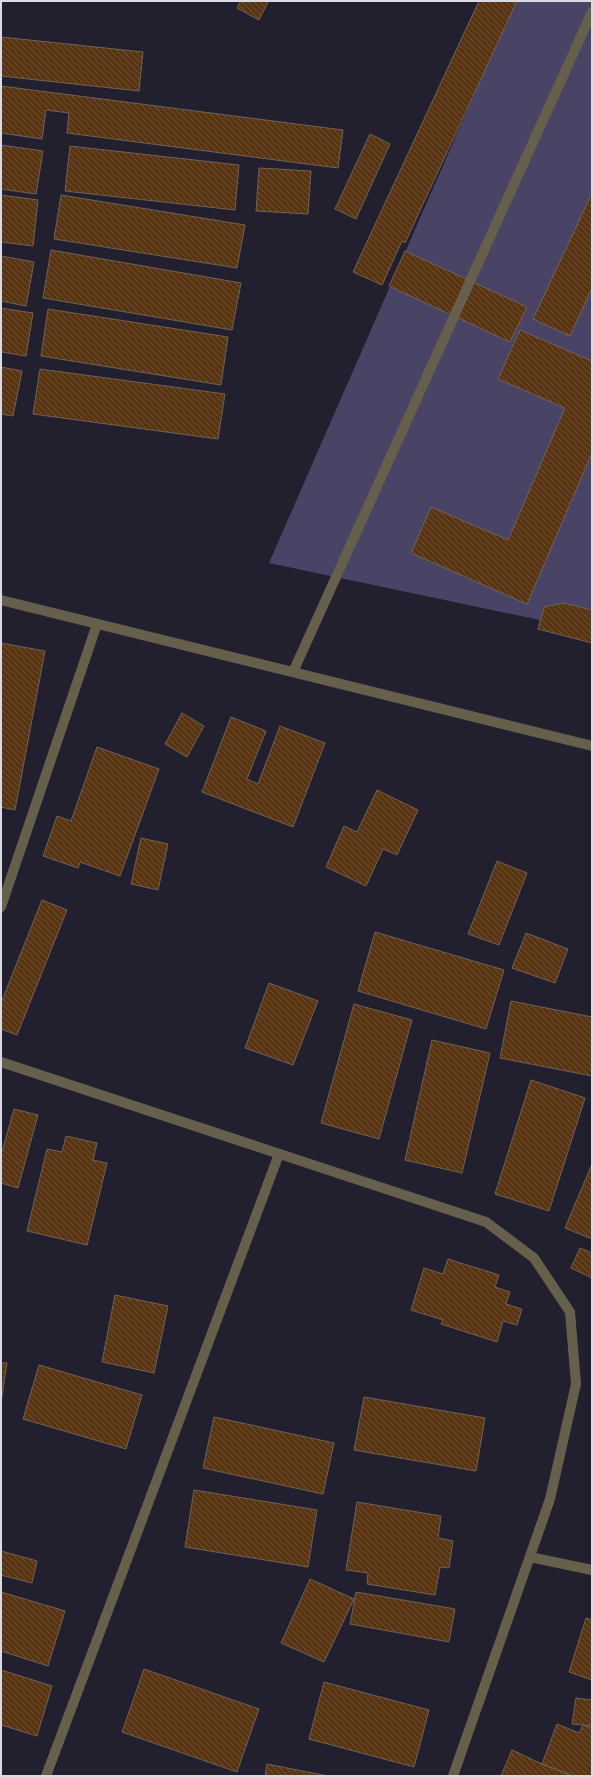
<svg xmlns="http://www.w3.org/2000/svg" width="593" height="1777" font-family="Spectral,serif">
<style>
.green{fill:#494465}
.building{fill:url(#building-back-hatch);stroke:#716257}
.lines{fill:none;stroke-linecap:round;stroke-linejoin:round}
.minor{stroke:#655f4b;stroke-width:10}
</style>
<defs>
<pattern id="building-back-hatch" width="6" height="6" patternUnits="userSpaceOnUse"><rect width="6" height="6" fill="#583412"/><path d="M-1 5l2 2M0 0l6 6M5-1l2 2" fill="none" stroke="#6f5134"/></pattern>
</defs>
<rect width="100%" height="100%" fill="#22202f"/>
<!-- green -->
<path class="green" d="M515,1H592V631L269,563Z"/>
<!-- building -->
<path class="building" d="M241,1H266L268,2L259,20L237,8Z
M479,1H517L405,243L402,241L382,285L353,272Z
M1,37L143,52L139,91L1,76Z
M1,86L343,130L338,168L67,133L69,113L46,110L42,139L1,133Z
M370,134L390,144L356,219L335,209Z
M1,145L43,151L36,194L1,189Z
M70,146L239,165L235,210L65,191Z
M259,168L311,171L308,214L256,211Z
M592,193V288L570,336L533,319Z
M1,195L38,200L33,246L1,242Z
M61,195L245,225L237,268L54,239Z
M51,250L241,283L232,330L43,298Z
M405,251L527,307L510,342L389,286Z
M1,256L34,262L26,306L1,301Z
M1,308L33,313L26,356L1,352Z
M48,309L228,337L221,385L41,356Z
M520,330L592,361V453L527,604L411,553L431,507L508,540L565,408L498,379Z
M1,367L22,371L13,416L1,414Z
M40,369L225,394L218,439L33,414Z
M564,603L592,610V643L538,629L544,607Z
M1,643L45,651L15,810L1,807Z
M182,713L204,726L187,757L165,744Z
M231,717L266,731L247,779L258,784L280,726L325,743L293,827L202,792Z
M97,747L159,769L120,876L80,862L78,868L43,856L57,816L71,821Z
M377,790L418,810L397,855L383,849L366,886L326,867L344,826L357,832Z
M141,838L168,844L158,890L131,884Z
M497,861L527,873L499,945L468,934Z
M42,900L67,910L17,1035L1,1029V1003Z
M375,932L504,970L486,1029L358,991Z
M526,933L568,949L555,983L512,968Z
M269,983L318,1001L293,1065L245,1048Z
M511,1001L592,1017V1076L500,1058Z
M354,1004L412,1020L379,1139L321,1123Z
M432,1040L490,1053L462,1173L405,1160Z
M531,1080L585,1098L549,1211L495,1194Z
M14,1109L38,1115L18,1188L1,1183V1152H2Z
M66,1136L97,1143L93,1160L107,1163L87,1245L27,1231L47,1149L62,1152Z
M592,1164V1239L565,1228Z
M580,1248L592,1253V1278L571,1268Z
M448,1259L499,1275L495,1287L510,1292L506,1304L522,1309L517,1325L503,1321L497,1342L441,1324L443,1320L411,1310L424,1268L443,1274Z
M115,1295L168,1306L154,1373L102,1362Z
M1,1363H7L1,1403Z
M39,1365L142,1395L126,1449L23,1419Z
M364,1397L485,1418L476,1471L354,1450Z
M214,1417L334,1443L323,1494L203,1468Z
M194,1490L317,1510L308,1567L185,1547Z
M357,1502L441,1516L438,1538L453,1541L449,1568L440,1567L435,1595L367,1584L368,1573L346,1570Z
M1,1551L37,1561L32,1583L1,1575Z
M310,1579L354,1599L324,1662L281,1643Z
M1,1592L65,1611L48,1666L1,1651Z
M356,1592L455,1609L449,1642L350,1624Z
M586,1618L592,1620V1680L569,1672Z
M144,1669L259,1709L237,1772L122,1732Z
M1,1670L52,1686L37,1736L1,1725Z
M324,1682L429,1710L414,1767L309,1739Z
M576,1698L592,1700V1726L572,1724Z
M557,1724L579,1733L583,1725L592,1728V1776H573L542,1764Z
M512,1750L542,1764L573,1776H501Z
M267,1764L328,1776H265Z"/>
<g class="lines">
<!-- minor -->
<path class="minor" d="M1,600L592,746
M293,672L592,12
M1,907L97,624
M1,1062L486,1222L534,1258L570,1312L576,1384L550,1499L453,1776
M530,1557L592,1570
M46,1776L279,1154"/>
</g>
<!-- border -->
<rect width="593" height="1777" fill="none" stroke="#dbdbe4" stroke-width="4"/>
</svg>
